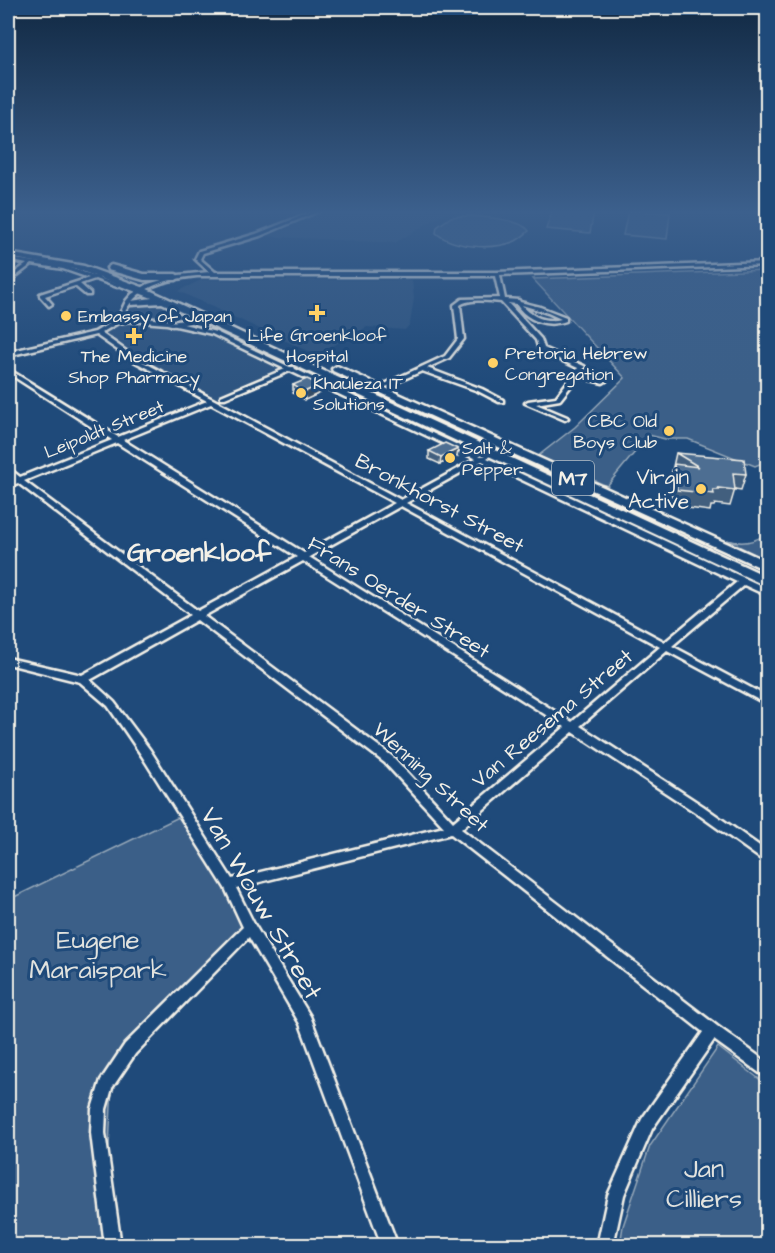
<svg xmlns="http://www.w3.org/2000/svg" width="775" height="1253" font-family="'Architects Daughter',sans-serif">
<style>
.built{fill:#2d5581}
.green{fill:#3a5f88;stroke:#97a8b8;stroke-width:1.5}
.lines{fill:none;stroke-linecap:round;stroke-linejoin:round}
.minor-casing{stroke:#f4f1e8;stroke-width:5}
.primary-casing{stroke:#f4f1e8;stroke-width:5}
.minor{fill:#1f4a7a;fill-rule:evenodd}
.primary{fill:#1f4a7a;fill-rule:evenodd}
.wall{fill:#425f7e;stroke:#f4f1e8;stroke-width:1.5}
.shaded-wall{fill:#364d66;stroke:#f4f1e8;stroke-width:1.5}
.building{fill:#4d6e92;stroke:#f4f1e8;stroke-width:1.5}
.poi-dot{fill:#ffd166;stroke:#1f4a7a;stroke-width:2}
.labels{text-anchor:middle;stroke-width:6;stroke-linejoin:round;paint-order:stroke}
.far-poi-label{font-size:18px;fill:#f4f1e8;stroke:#1f4a7a;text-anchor:start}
.far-street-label{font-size:18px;fill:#f4f1e8;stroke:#1f4a7a}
.shield{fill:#1f4a7a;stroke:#b4bfc7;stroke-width:1.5}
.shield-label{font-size:20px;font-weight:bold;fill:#f4f1e8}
.poi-label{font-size:21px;fill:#f4f1e8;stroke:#1f4a7a;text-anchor:end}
.street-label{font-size:21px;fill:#f4f1e8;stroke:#1f4a7a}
.near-street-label{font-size:26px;fill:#f4f1e8;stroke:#1f4a7a}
.near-park-label{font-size:26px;fill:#e1e2de;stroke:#1f4a7a}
.district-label{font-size:27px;font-weight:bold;fill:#f4f1e8;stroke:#1f4a7a}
</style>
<rect width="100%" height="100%" fill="#1f4a7a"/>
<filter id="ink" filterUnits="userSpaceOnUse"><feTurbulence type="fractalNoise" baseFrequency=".0167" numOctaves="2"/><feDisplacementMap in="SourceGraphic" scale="12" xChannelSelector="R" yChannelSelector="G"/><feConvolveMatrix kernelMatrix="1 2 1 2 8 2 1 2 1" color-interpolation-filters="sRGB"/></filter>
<g filter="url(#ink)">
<!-- built -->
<path class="built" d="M326,211H449L395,243L259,236L281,231Z
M201,280H412L414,298L410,324L405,330L367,327L316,355L178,291Z
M149,293L292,368L212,401L97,333Z"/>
<!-- green -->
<path class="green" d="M552,211H594L590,233L546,229Z
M628,211L670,213L667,239L623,235Z
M460,216C476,216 521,218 529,231C524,235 519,240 513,242C492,250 453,248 436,233L437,227L451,217Z
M767,270V461L755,466L688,439H665L649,435L607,486L538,456L575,427L625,378L533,279Z
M767,533V560L726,540C742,544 754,543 767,533Z
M187,813L251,926L113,1063L105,1231L107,1245L8,1246V900Z
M718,1047L767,1085V1245H620L623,1226L650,1146Z"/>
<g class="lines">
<defs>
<path id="minor" d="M314,211H319L260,236L203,253L200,259L215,272H497L768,262V265L500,275L505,299L519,300L520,302L540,307L566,317V321C547,328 527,321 516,304L508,303L541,339L544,348L584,366L585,367L580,374L606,381L603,383L578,377L560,400L536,404L567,417L568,418L565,420L525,403L528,401L556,397L578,368L539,350L536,340L501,302C489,301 470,298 460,305L464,339L449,358L427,368L482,389L503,400V402H499L478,391L422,371L368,395L363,394L445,356L458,339L454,305L462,299L500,298L495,276H197C168,279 134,286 123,317V319L143,318L167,320L216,332L290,367H294L295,369L481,456L489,454L490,456L487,458L768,589V596L744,585L672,646L768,697V705L667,651L580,726L703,806L768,852V864L695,812L573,732L461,829L717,1026L768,1063V1079L714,1040L652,1129L624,1195L613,1246H597L608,1195L642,1119L703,1032L451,834L236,888L254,924L310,1016L398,1246H382L300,1024L249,937L135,1054L112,1088L106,1109L105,1133L121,1246H105L91,1133L92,1109L101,1080L125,1044L243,927L225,888L142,756L108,706L80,682L8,664V658L82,675L191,615L18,483L8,487V483L14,480L8,475V470H11L20,477L112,440L8,373V369L118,437L207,401L132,360L96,335L8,356V352L95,332L118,318L126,301L132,294L148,284L179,275L209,272L195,259L199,251L256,234ZM522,305L548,313L561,319C546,323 532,317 522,305ZM130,321L167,324L212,334L285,369L221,396V398H225L290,371L476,459L401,500L136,358L101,333L118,323ZM211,404L395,503L304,553L123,440ZM117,443L297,557L198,611L24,481ZM482,461L737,582L665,642L406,503ZM401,506L660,647L572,722L309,557ZM303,561L565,727L453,822L393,757L204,616ZM197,620L385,763L444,827L232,879L150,750L114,702L90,680Z
M8,258L64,266L95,276H99V278L120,285L117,287L95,279L80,284L90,293V295H86L75,286L45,296L52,304L49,306L40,296V294L89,278L63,269L32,264L15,277L11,287L8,288C8,275 17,271 27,264L8,260Z"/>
<path id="primary" d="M8,253L84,266L145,288L768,577V587L207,324L203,326L191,323L172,326V322L194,318L162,303L131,305V301L152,298L79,270L8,257Z
M111,265L144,274H176L180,277L176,280H144L108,270L107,268Z
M337,366L768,562V571L333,371L332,369Z"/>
</defs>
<!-- minor casing -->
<use href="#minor" class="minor-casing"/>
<!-- primary casing -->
<use href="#primary" class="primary-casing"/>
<!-- minor -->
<use href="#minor" class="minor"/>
<!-- primary -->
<use href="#primary" class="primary"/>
</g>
<!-- wall -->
<path class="wall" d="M293,385L320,393L305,400L293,393Z
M429,451L457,457L440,464L429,459Z
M676,453L746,474L741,490L735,489L730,506L715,504L714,506H711L710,511L673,506L670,480Z"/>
<!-- shaded-wall -->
<path class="shaded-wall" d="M320,385V393L305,400L304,392Z
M458,449L457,457L440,464L441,457Z"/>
<!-- building -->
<path class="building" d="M307,379L320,385L304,392L293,385Z
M445,443L458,449L441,457L429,451Z
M676,453L744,459L746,474L733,473L735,490L718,488L719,490H713L714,494L677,490L674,464L699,467Z"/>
</g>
<!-- sky -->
<linearGradient id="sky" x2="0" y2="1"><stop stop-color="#112943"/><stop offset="0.55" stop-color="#3c608d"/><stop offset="1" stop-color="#3c608d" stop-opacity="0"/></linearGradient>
<rect width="775" height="386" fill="url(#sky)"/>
<!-- markers -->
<g class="poi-dot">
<path d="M314 304h6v6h6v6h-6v6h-6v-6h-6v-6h6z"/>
<circle cx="66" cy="316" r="6"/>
<path d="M131 327h6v6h6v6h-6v6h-6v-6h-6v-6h6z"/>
<circle cx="493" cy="363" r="6"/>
<circle cx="301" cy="393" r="6"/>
<circle cx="669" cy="431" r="6"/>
<circle cx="450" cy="458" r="6"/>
<circle cx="701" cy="489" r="6"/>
</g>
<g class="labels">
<!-- far-poi labels -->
<g class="far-poi-label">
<text x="78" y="322">Embassy of Japan</text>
<text x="317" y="341" text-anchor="middle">Life Groenkloof<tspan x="317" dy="21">Hospital</tspan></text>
<text x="505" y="359">Pretoria Hebrew<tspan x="505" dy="21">Congregation</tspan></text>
<text x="134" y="362" text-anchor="middle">The Medicine<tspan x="134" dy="21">Shop Pharmacy</tspan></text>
<text x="313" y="389">Khauleza IT<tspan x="313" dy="21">Solutions</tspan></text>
<text x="657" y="427" text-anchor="end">CBC Old<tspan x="657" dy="21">Boys Club</tspan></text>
<text x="462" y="454">Salt &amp;<tspan x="462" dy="21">Pepper</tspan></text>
</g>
<!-- far-street labels -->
<g class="far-street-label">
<text transform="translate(104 429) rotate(-22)" y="6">Leipoldt Street</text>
</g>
<!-- shield labels -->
<rect class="shield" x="552" y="461" width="42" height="34" rx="4.5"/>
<g class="shield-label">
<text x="573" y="485">M7</text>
</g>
<!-- poi labels -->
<g class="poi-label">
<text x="689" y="484">Virgin<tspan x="689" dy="24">Active</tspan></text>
</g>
<!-- street labels -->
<g class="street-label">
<text transform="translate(440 503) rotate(28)" y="7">Bronkhorst Street</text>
<text transform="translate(399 597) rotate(32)" y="7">Frans Oerder Street</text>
<text transform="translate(552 718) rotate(-40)" y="7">Van Reesema Street</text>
<text transform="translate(431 777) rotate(43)" y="7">Wenning Street</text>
</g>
<!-- near-street labels -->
<g class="near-street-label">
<text transform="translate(262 903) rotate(60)" y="9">Van Wouw Street</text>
</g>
<!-- near-park labels -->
<g class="near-park-label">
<text x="98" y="948">Eugene<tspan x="98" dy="30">Maraispark</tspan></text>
<text x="704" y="1177">Jan<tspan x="704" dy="30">Cilliers</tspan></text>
</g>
<!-- district labels -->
<g class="district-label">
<text x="199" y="561">Groenkloof</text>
</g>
</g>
<!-- margin -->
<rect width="775" height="1253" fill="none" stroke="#1f4a7a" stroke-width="30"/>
<rect x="15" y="15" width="745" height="1223" fill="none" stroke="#f4f1e8" stroke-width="2" filter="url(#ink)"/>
</svg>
